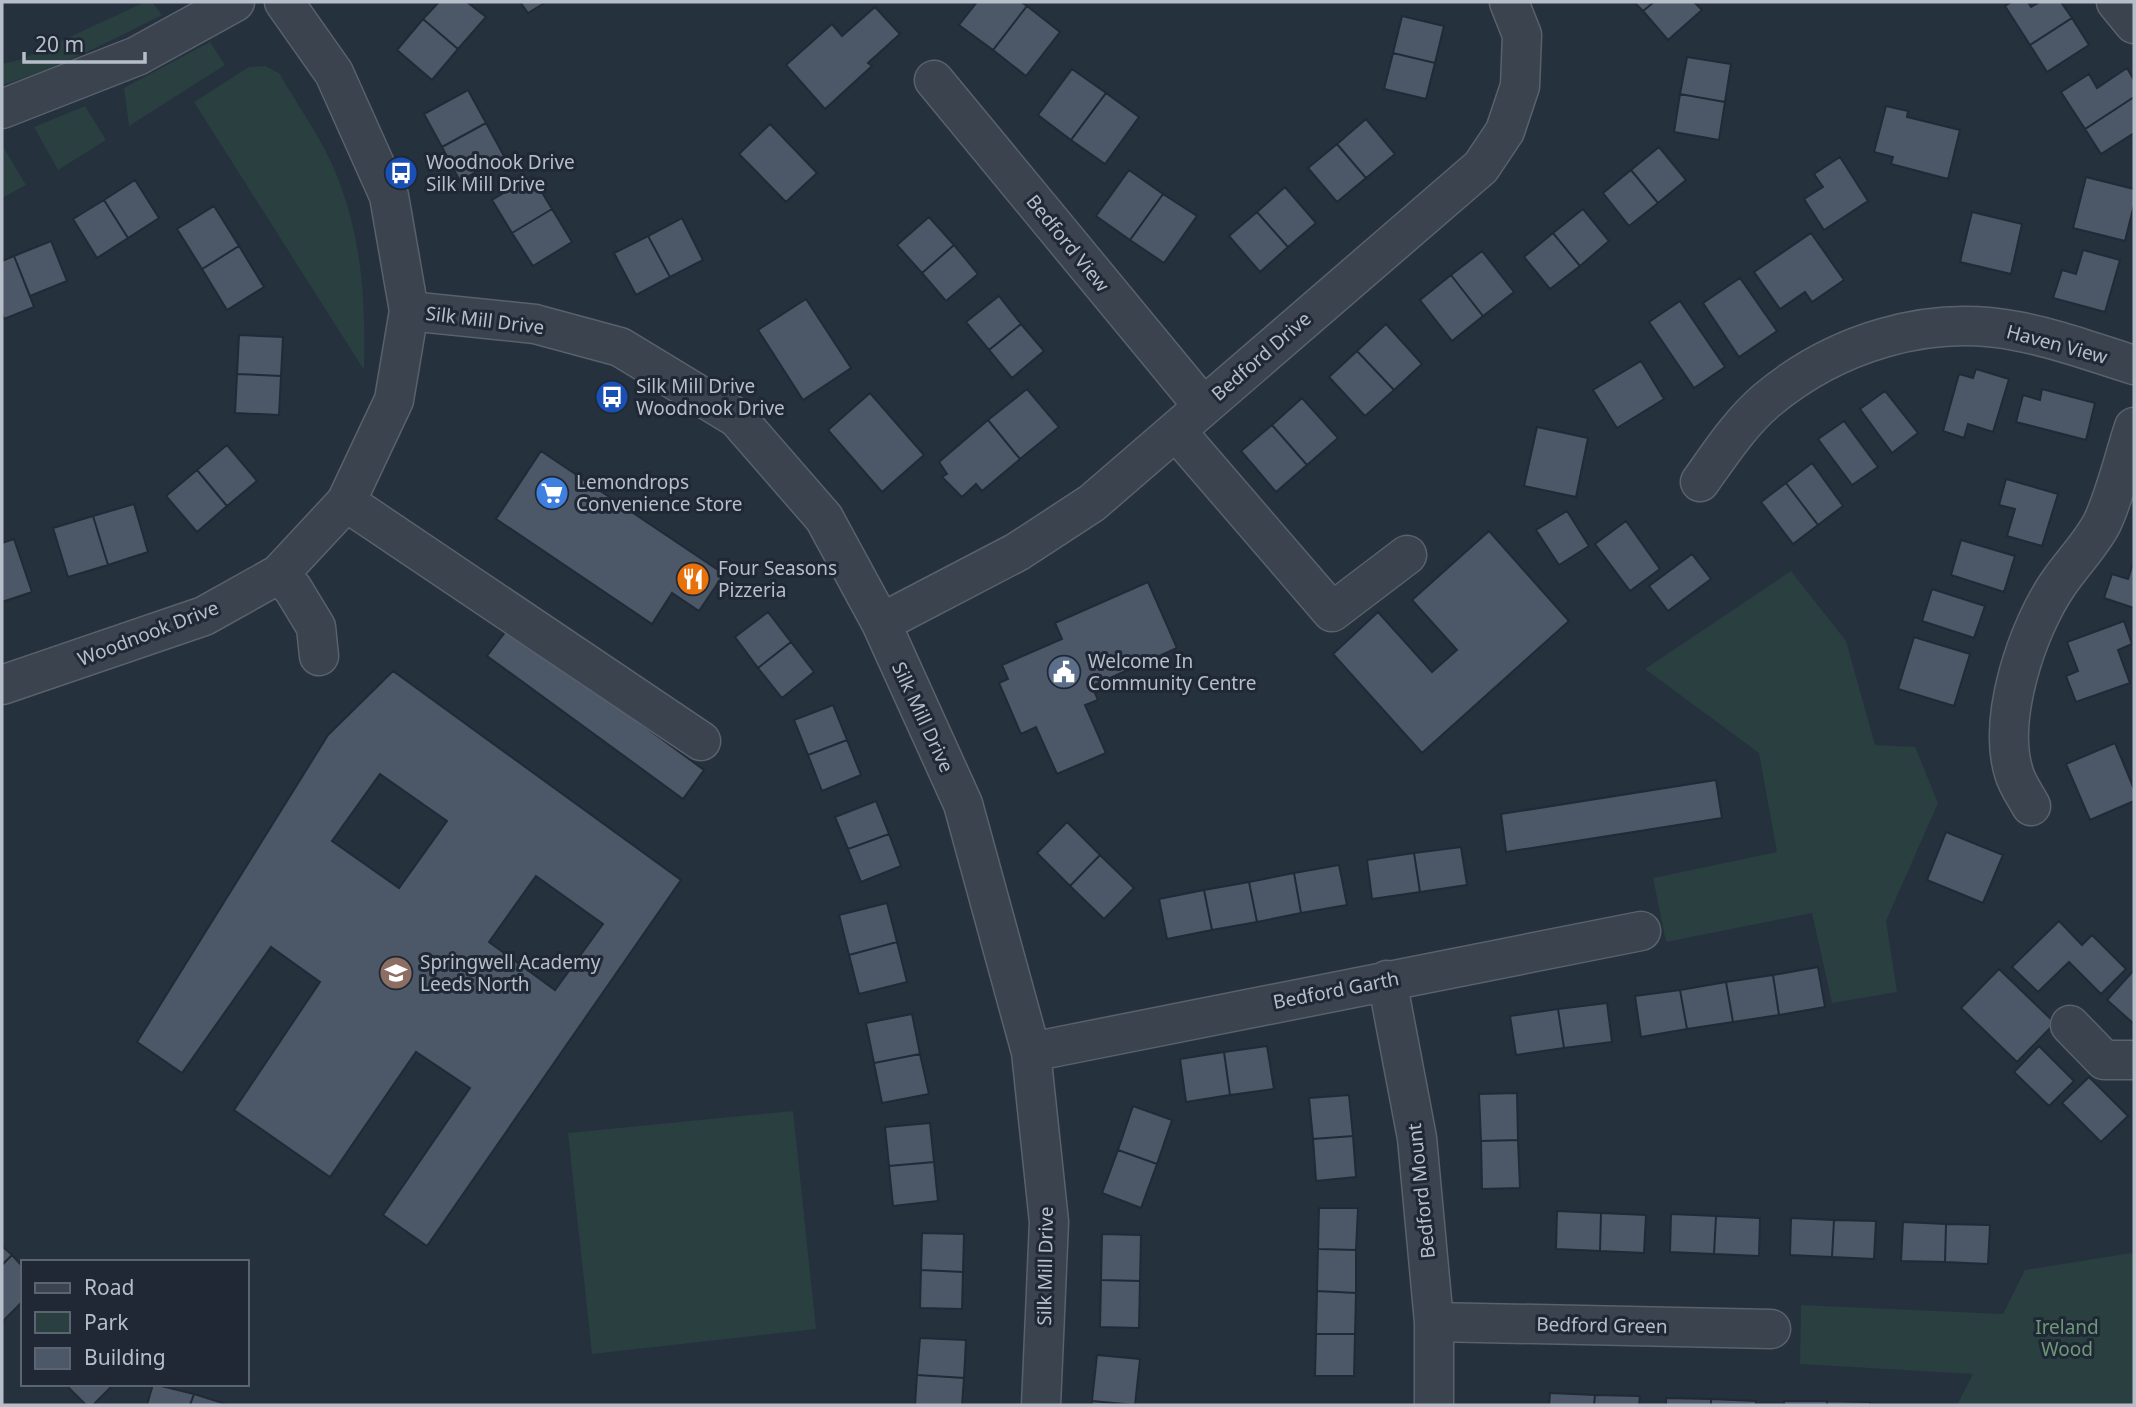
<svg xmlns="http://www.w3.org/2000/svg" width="2136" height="1407" font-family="'Noto Sans',sans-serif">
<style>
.green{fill:#293f40}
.building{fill:#4c5867;stroke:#212a36;stroke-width:2;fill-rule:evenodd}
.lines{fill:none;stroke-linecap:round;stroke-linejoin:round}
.minor-casing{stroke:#58616c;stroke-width:41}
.minor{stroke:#3a434e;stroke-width:38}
.labels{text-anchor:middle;stroke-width:6;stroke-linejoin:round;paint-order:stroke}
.poi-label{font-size:19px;fill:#b6bec9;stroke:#1f2834;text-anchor:start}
.street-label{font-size:19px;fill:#b6bec9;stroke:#1f2834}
.park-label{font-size:19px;fill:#6e9977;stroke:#1f2834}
</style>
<rect width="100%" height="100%" fill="#26313e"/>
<!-- green -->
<path class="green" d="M145,2H152L162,15C110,41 57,69 2,85V64L20,60Z
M210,42L225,65L129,126L124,88Z
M265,66L279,73C298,106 323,140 337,176C362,238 366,304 364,370L194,102L249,67Z
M85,106L106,140L58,170L34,127Z
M2,145L26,185L2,198Z
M1791,571L1846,641L1875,745L1915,747L1938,803L1886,921L1897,992L1832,1003L1812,913L1666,942L1653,878L1777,852L1759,753L1645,669Z
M793,1111L816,1329L592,1354L568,1133Z
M2131,1253L2134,1256V1405H1957L1973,1374L1800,1364L1801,1305L2003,1314L2025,1270Z"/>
<!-- building -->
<path class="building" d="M439,2H467L486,17L458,49L423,19Z
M520,2H546L528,13Z
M977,2H1021L1027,6L993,50L959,25Z
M1634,2H1654L1643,11Z
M1654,2H1694L1702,10L1668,40L1643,11Z
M2012,2H2028L2031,7L2040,2H2061L2072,18L2030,45L2005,6Z
M1027,6L1060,32L1026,76L993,50Z
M875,7L900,34L868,63L872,66L825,109L786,65L832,24L842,36Z
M1402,16L1444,26L1435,63L1393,53Z
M2072,18L2089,45L2047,72L2030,45Z
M423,19L458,49L432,80L397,50Z
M1393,53L1435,63L1426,99L1384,89Z
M1687,57L1731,64L1725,102L1680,94Z
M2127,68L2134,80V97L2085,129L2061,92L2089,74L2097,88Z
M1072,69L1106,93L1071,140L1038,115Z
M468,90L486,123L442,147L424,114Z
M1106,93L1139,117L1105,164L1071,140Z
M1680,94L1725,102L1719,140L1674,132Z
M2134,97V133L2101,154L2085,129Z
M1886,106L1908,111L1907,117L1960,130L1948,179L1891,164L1893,157L1874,152Z
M1366,119L1395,154L1366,178L1337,144Z
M486,123L504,156L460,181L442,147Z
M770,124L817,173L786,202L739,154Z
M1337,144L1366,178L1337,202L1308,168Z
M1659,147L1686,180L1658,203L1631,170Z
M1840,157L1868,201L1824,230L1804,199L1823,187L1814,174Z
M1129,170L1163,194L1130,240L1096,216Z
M1631,170L1658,203L1629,226L1603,193Z
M532,176L552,209L512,233L492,200Z
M2086,177L2134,189V205L2125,241L2073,228Z
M135,180L159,218L128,238L104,200Z
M1285,187L1316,223L1288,247L1257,212Z
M1163,194L1197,216L1164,263L1130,240Z
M104,200L128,238L97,258L73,219Z
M214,206L239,246L202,269L177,229Z
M552,209L572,242L533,266L512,233Z
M1583,209L1609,241L1580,266L1553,233Z
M1257,212L1288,247L1260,272L1229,236Z
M1972,212L2022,224L2011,274L1960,262Z
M929,217L954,245L922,273L897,245Z
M682,218L703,260L670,277L648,236Z
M1553,233L1580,266L1550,289L1524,257Z
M1811,233L1844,280L1812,302L1805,292L1780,309L1754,272Z
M648,236L670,277L636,295L614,253Z
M51,241L67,281L30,296L14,256Z
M954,245L978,274L946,301L922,273Z
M239,246L264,287L227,310L202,269Z
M2083,250L2120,260L2105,312L2053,298L2062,270L2076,274Z
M1482,251L1514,292L1483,316L1451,275Z
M14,256L34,307L4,319L2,314V261Z
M1451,275L1483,316L1452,341L1420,300Z
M1740,278L1777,331L1739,357L1703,303Z
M999,296L1021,324L989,350L966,322Z
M806,299L851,368L803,400L758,330Z
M1680,301L1725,367L1694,388L1649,322Z
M1021,324L1044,351L1012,378L989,350Z
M1386,324L1422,364L1394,390L1357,351Z
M239,335L283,337L281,376L237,374Z
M1357,351L1394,390L1365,416L1329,377Z
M1641,361L1664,399L1617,428L1593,390Z
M1976,369L2009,379L1993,432L1968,424L1964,438L1943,431L1959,374L1973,378Z
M237,374L281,376L279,415L235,413Z
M1027,389L1059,427L1020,459L988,420Z
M2042,389L2095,403L2086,440L2016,422L2023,395L2040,400Z
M1885,391L1918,433L1892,453L1860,409Z
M870,393L924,455L882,492L828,430Z
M1302,398L1338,438L1307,465L1272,425Z
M988,420L1020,459L982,491L976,484L962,497L942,477L947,474L939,462Z
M1844,421L1878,467L1852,485L1818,439Z
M1272,425L1307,465L1276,492L1241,451Z
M1537,427L1588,438L1576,497L1524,486Z
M227,445L257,481L227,506L197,470Z
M541,451L724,574L699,611L672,593L652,624L496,519Z
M1812,463L1843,506L1818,525L1786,483Z
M197,470L227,506L197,532L166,496Z
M2006,479L2058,494L2042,546L2007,536L2015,509L1999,505Z
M1786,483L1818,525L1793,544L1761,502Z
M134,504L148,552L108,565L93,516Z
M1567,511L1589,546L1559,565L1536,530Z
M93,516L108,565L68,577L53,528Z
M1626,521L1660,569L1630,591L1595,544Z
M1489,531L1569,621L1422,753L1333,654L1378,612L1432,672L1457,650L1412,600Z
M14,539L32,592L2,602V543Z
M1961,540L2015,556L2004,592L1951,575Z
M1692,554L1711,579L1668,611L1649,586Z
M2134,560V608L2104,598L2112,574L2128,579Z
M1148,582L1177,648L1092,686L1098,700L1085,705L1106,753L1057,774L1036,727L1021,734L999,683L1008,679L1002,665L1062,639L1055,623Z
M1932,589L1985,606L1974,638L1922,621Z
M768,612L791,642L758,668L735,637Z
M2124,621L2132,644L2118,650L2130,683L2076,702L2066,676L2078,671L2067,642Z
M509,627L704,770L683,799L487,656Z
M1914,637L1970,654L1954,706L1898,689Z
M791,642L814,672L782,698L758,668Z
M393,671L681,880L427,1246L383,1215L470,1088L416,1052L330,1177L234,1110L320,982L271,947L182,1073L137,1042L328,735ZM380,774L447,821L399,888L332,841ZM536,876L603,924L555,990L489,942Z
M833,705L847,740L808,755L794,720Z
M847,740L861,775L822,791L808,755Z
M2115,743L2134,789V801L2090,820L2066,764Z
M1716,780L1722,818L1506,852L1501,814Z
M876,801L889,834L848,849L835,817Z
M1067,822L1100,855L1070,886L1037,853Z
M1946,832L2003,855L1983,903L1927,880Z
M889,834L901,866L861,882L848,849Z
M1461,847L1467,885L1420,892L1414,853Z
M1414,853L1420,892L1372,899L1367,860Z
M1100,855L1134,888L1104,919L1070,886Z
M1339,865L1347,905L1301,913L1294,873Z
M1294,873L1301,913L1257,922L1249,882Z
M1249,882L1257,922L1212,930L1204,890Z
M1204,890L1212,930L1167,939L1159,899Z
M887,903L897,942L849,955L839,915Z
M2059,921L2082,945L2092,935L2126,969L2101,994L2069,962L2038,992L2012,967Z
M897,942L907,982L859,994L849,955Z
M1818,967L1825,1007L1779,1015L1773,975Z
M1999,969L2055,1023L2017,1062L1961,1008Z
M2134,970V1024L2107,1000Z
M1773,975L1779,1015L1733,1022L1726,982Z
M1726,982L1733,1022L1687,1029L1680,990Z
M1680,990L1687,1029L1641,1037L1635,996Z
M1607,1003L1612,1042L1564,1048L1558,1009Z
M1558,1009L1564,1048L1516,1055L1510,1016Z
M912,1014L920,1054L874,1063L866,1023Z
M1267,1046L1274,1089L1230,1095L1224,1052Z
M2039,1046L2074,1081L2049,1106L2014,1072Z
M1224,1052L1230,1095L1186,1102L1180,1059Z
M920,1054L929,1094L882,1103L874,1063Z
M2089,1077L2128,1116L2101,1142L2062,1103Z
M1517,1093L1518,1140L1481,1141L1479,1094Z
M1349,1095L1353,1136L1313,1139L1309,1098Z
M1133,1106L1172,1120L1157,1164L1118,1150Z
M930,1123L934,1162L889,1166L885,1127Z
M1353,1136L1356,1177L1316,1181L1313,1139Z
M1518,1140L1520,1188L1482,1189L1481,1141Z
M1118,1150L1157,1164L1141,1208L1102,1193Z
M934,1162L938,1201L893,1206L889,1166Z
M1319,1208H1358L1356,1250L1318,1249Z
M1557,1211L1601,1213L1600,1251L1556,1249Z
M1601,1213L1646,1215L1644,1253L1600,1251Z
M1671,1214L1716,1216L1714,1254L1670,1252Z
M1716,1216L1760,1218L1759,1256L1714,1254Z
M1791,1218L1834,1220L1832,1257L1790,1255Z
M1834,1220L1876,1221L1874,1259L1832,1257Z
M1903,1222L1946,1224L1945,1262L1901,1261Z
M1946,1224L1990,1225L1988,1264L1945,1262Z
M922,1233L964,1234L963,1272L921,1270Z
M1102,1234L1141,1235L1140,1281L1101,1280Z
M2,1246L12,1255L2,1265Z
M1318,1249L1356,1250V1293L1317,1291Z
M12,1255L23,1267V1301L2,1322V1265Z
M921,1270L963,1272L962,1309L920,1308Z
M1101,1280L1140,1281L1139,1328L1100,1327Z
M1317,1291L1356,1293L1355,1334H1316Z
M1316,1334H1355L1354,1376H1315Z
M920,1338L966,1340L964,1378L917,1375Z
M1097,1355L1140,1359L1135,1405L1092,1401Z
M917,1375L964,1378L962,1405H915Z
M65,1384H114L93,1405H86Z
M153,1384L194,1394L190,1405H147Z
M1550,1393L1595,1395L1594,1405H1549Z
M194,1394L229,1405H190Z
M1595,1395L1640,1396L1639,1405H1594Z
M1666,1398L1711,1399V1405H1666Z
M1711,1399L1756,1401V1405H1711Z
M1092,1401L1135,1405H1092Z
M1784,1401H1827V1405H1784Z
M1827,1401L1870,1402V1405H1827Z"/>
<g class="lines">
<defs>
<path id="minor" d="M2116,2L2134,24
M934,80L1203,406
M2,109L137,56L235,2
M409,311L535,324L620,347L737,418L824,518L881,623L963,804L1031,1052L1049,1222L1041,1405
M1176,431L1332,612L1407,555
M1700,482C1720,454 1740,423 1767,400C1835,343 1928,314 2016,331C2056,338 2095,353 2134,365
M346,502L701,741
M279,574L293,589L316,627L319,656
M881,623L1017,552L1092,503L1481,167L1505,131L1520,86L1522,35L1509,2
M2,685L204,616L279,574L346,502L394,400L409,311L389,196L334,73L284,2
M2031,806C2025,795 2017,784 2014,773C1997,719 2027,629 2058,584C2072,563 2090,546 2102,523C2115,496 2124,457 2134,427
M1387,980L1417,1138L1434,1322V1405
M2070,1025L2104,1060H2134
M1031,1052L1641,931
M1434,1322L1771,1329"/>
</defs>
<!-- minor casing -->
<use href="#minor" class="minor-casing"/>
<!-- minor -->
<use href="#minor" class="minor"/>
</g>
<!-- icons -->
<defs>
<symbol id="bus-disc" viewBox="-11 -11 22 22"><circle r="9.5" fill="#1a4fb4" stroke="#1f2834"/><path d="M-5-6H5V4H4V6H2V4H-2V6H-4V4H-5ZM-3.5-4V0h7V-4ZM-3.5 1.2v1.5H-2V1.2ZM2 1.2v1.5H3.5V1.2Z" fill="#fff"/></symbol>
<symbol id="supermarket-disc" viewBox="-11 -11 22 22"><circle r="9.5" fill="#3f7fe0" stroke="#1f2834"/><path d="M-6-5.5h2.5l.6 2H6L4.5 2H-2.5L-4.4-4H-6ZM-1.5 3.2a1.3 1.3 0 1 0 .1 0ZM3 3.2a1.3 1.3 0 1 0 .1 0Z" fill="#fff"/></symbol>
<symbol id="restaurant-disc" viewBox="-11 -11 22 22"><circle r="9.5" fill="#e8710a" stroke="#1f2834"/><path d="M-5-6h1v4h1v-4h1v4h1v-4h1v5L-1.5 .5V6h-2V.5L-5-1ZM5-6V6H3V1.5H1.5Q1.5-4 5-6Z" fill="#fff"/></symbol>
<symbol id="civic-disc" viewBox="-11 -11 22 22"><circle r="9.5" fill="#5c6f8a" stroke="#1f2834"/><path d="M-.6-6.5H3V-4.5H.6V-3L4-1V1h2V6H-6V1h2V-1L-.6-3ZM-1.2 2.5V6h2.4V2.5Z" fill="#fff"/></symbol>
<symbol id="school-disc" viewBox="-11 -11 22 22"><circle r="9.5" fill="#8d6e63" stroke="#1f2834"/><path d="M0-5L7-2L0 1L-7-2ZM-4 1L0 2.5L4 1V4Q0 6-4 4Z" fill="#fff"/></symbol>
</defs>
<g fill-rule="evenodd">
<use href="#bus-disc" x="382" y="154" width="38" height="38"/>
<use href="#bus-disc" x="593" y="378" width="38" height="38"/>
<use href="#supermarket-disc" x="533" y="474" width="38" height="38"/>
<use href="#restaurant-disc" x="674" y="560" width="38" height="38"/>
<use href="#civic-disc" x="1045" y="653" width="38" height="38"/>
<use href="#school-disc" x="377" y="954" width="38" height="38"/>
</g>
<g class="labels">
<!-- poi labels -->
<g class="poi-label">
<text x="426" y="169">Woodnook Drive<tspan x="426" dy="22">Silk Mill Drive</tspan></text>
<text x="636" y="393">Silk Mill Drive<tspan x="636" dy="22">Woodnook Drive</tspan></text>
<text x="576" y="489">Lemondrops<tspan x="576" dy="22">Convenience Store</tspan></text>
<text x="718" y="575">Four Seasons<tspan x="718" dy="22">Pizzeria</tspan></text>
<text x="1088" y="668">Welcome In<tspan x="1088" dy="22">Community Centre</tspan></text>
<text x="420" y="969">Springwell Academy<tspan x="420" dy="22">Leeds North</tspan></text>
</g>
<!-- street labels -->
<g class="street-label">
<text transform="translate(1068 243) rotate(51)" y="7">Bedford View</text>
<text transform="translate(485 320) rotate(7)" y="7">Silk Mill Drive</text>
<text transform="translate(2057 344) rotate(15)" y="7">Haven View</text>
<text transform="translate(1261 356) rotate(-41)" y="7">Bedford Drive</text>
<text transform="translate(148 633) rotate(-21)" y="7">Woodnook Drive</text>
<text transform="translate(923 717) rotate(65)" y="7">Silk Mill Drive</text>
<text transform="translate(1336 990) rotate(-11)" y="7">Bedford Garth</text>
<text transform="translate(1421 1191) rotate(-96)" y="7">Bedford Mount</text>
<text transform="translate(1045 1266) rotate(-89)" y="7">Silk Mill Drive</text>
<text transform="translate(1602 1325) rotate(1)" y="7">Bedford Green</text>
</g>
<!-- park labels -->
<g class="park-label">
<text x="2067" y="1334">Ireland<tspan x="2067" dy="22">Wood</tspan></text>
</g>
</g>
<!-- border -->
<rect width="2136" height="1407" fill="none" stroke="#b6bec9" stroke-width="7"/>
<!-- legend -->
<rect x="21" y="1260" width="228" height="126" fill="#1f2834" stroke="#5b6470" stroke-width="2"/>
<rect x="35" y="1283" width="35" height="10" fill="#3a434e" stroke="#5b6470" stroke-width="2"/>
<text x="84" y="1295" font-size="21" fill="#b6bec9">Road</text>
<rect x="35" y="1312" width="35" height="21" fill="#293f40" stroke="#5b6470" stroke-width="2"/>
<text x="84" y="1330" font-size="21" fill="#b6bec9">Park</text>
<rect x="35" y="1348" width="35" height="21" fill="#4c5867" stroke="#5b6470" stroke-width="2"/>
<text x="84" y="1365" font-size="21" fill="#b6bec9">Building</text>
<!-- scale -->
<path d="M24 52v10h121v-10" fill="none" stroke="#b6bec9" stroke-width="3.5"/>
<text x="35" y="52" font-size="21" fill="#b6bec9" stroke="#1f2834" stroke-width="5" paint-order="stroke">20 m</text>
</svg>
